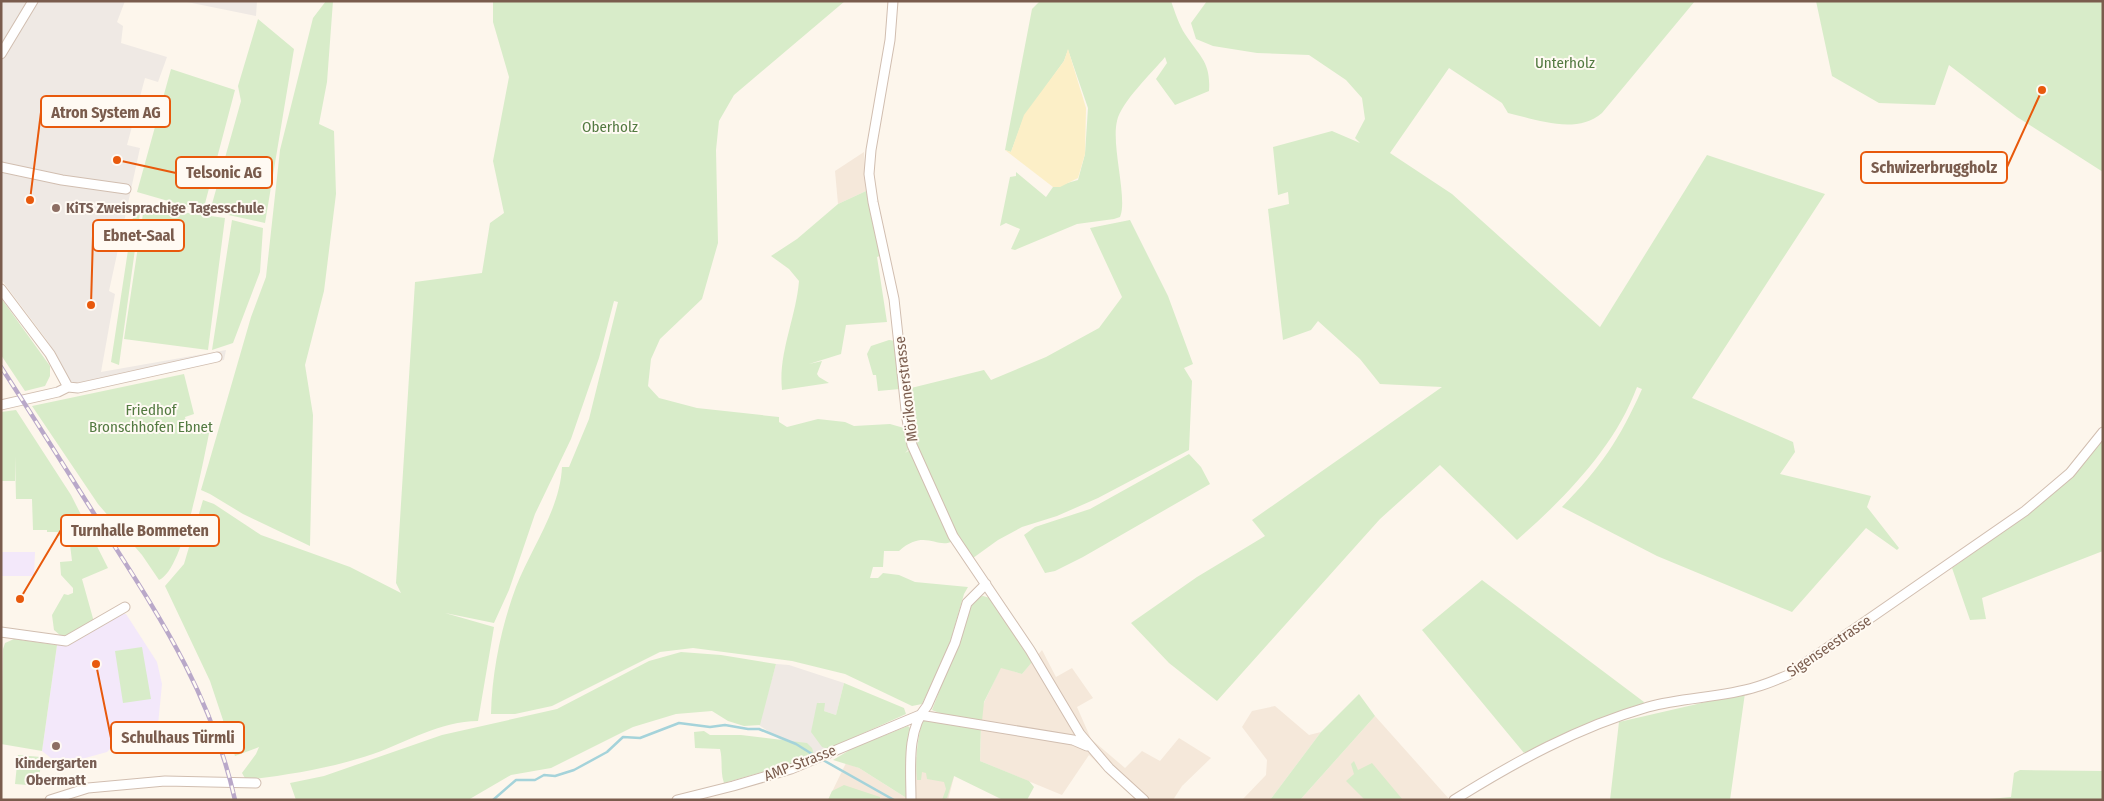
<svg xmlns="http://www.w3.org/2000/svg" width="2104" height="801" font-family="'Fira Sans Condensed',sans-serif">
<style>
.residential{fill:#f5e8da}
.industrial{fill:#efe9e4}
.education{fill:#f3e8fa}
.green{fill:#d8ecc9}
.sand{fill:#fcefc7}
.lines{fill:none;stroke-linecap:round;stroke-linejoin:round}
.stream{stroke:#a5d3da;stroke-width:2.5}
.minor-casing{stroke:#d1beb0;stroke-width:11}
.minor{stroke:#fff;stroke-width:9}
.rail-casing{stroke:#b9a8c9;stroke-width:4.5}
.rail{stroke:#fffaf3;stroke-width:2.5;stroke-dasharray:8;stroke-linecap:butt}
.education-dot{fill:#8d6e63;stroke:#fffaf3;stroke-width:2}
.labels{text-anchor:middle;stroke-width:4;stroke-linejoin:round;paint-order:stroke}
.park-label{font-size:15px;fill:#537a41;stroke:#fffaf3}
.education-label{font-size:15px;font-weight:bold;fill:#785e54;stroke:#fffaf3;text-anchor:start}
.street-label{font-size:15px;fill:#7a5c4d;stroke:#fffaf3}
.leader{fill:none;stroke:#e8590c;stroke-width:2}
.callout-dot{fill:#e8590c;stroke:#fffaf3;stroke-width:2}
.callout{fill:#fffaf3;stroke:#e8590c;stroke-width:2}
.callout-label{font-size:16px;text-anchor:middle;font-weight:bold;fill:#7a5c4d}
</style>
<rect width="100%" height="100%" fill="#fdf6ec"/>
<!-- residential -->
<path class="residential" d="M864,152L866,191L838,204L835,171Z
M1042,650L1056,677L1072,668L1093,698L1077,707L1091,739L1125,768L1142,751L1160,761L1179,738L1211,758L1182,786L1173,800H1137L1089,755L1062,795L980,761L982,707L1001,667L1022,674Z
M1275,706L1309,735L1321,732L1270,800H1242L1266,775L1267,760L1242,727L1252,711Z
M1375,716L1450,800H1300Z
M915,757L939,761L956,769L948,800H828L846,763L859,768L908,799Z"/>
<!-- industrial -->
<path class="industrial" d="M1,1H125L117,22L123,26L121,43L167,57L158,82L145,78L127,145L140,148L109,291L115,294L101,372L226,350L224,360L173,368L63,390L60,362L46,339L1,279Z
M179,1H257L256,16L187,2Z
M776,664L789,665L844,683L836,715L824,711L819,702L828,749L815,757L782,741L759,725Z"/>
<!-- education -->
<path class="education" d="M1,552H35L34,576H1Z
M120,613L126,614L157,662L162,684L158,725L146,742L137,746L111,748L107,752L60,765L42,751L57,645L73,641Z"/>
<!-- green -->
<path class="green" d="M326,1H333L327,82L319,124L334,131L336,194L324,291L305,365L313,415L310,546L243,514L210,494L201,490L251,317L266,277L280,150L313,18Z
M493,1H845L734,95L719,121L716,150L718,243L702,299L660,339L651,359L648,386L659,398L697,408L779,417V422L787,427L818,419L845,422L854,426L890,424L904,428L908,450L905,453L910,450L953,541C937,550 925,528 899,551H884L883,567H873L870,578H878L883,573L899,575L915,582L968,587L964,594L949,646L922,704L912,706L845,674L792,661L693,648L660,652L552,706L515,714H491C492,672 501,627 516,587C531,548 560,510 562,467H569L589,419L618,302L614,301L599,358L571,439L535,514L509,590L494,623L445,613L494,627L478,721C441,721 407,742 373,754C332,768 288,775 246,780L242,773L256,754L259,747L235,756L210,681L165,586L184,564L203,500L214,504L261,535L350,567L401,593L396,583L415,282L482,273L490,223L504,213L493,161L509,77L493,22Z
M1040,1H1171C1175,12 1179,25 1185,34C1200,57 1211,62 1209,91L1175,105L1156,79L1167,63L1165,57C1152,73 1121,102 1117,121C1111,146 1128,199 1120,217L1114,219L1077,224L1015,250L1011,249L1020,229L1006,223L1000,226L1010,177L1016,176V172L1046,197L1053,187L1078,180L1085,154L1088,108L1068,50L1064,61L1024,117L1011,152L1005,150L1032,9Z
M1207,1H1695L1602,113C1576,135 1538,120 1508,113L1502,103L1449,68L1390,153L1452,194L1600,327L1707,155L1825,194L1692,398L1793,442L1795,452L1780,474L1871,496L1867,507L1899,548L1897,550L1866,528L1792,612L1657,556L1562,507C1600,468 1620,439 1642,389L1637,387C1615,447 1564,499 1517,540L1440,465L1380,519L1217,701L1169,663L1131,623L1197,577L1265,536L1252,520L1442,387L1380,384L1360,359L1318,321L1311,330L1283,340L1268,209L1289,204L1288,192L1278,195L1273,147L1332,131L1360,143L1355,138L1365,119L1362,98L1346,80L1309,55L1257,53L1213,46L1196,39L1191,23Z
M1816,1H2103V172L2017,117L1949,65L1935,105L1879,103L1832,76Z
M258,19L294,49L265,223L210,211L241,101L238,86Z
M171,69L235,90L203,211L137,192Z
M866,191L882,255L877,257L887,322L846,325L841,354L809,364L822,361L817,374L819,377L829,383L782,390C778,353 796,318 799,281L789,269L771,256L797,239L838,204Z
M135,204L141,206L119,365L111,362Z
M144,207L225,218L208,350L124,339Z
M232,220L263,228L260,272L233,343L212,350Z
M1130,220L1168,296L1193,364L1184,368L1192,381L1189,450L1098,498L1057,516L1022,527L998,540L973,558C952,530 917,462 911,427C909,414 908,401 907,389L984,370L991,380L1046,357L1099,328L1122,297L1090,228Z
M1,298L50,366V376L45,386L25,391L1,355Z
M889,340L896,341L900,389L878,391L876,375H873L867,354L871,346Z
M184,374L194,414L185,417L189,433L210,429C204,457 184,570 159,580L142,555L98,504L32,406Z
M16,410L71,495L108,568L82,579L94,622L68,636H61L54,630L52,615L64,594L68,595L73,593V588L61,575L60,562L72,561L69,536H59V532H47V530H33L32,499H16L15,456V481H1V412Z
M2103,435V551L1982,598L1986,619L1970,620L1952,568L1997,536L2056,488Z
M1189,454L1201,467L1210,484L1083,557L1055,571L1045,573L1024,535L1035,527L1090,509Z
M1482,580L1644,702L1642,706L1620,712L1524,753L1422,630Z
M983,596L990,598L1033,661L1022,674L1001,668L984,702L982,721L947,716L932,710L963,629L973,598Z
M14,639L57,645L42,751L1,744L3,649L5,643Z
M142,647L151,699L123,703L115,651Z
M681,652L721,655L776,664L760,725L744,726L728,721L712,711L676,714L633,727L551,768L511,775L468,800H296L290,783L324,776L442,735L557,709L649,661Z
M844,683L904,708L906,714L828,749L822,747L811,732L817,703H825L824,711L836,715Z
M1745,693L1730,800H1610L1619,722Z
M1359,694L1375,716L1300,800H1270L1321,732Z
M930,717L981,725L980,761L1029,781L1034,787L1027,800H1003L954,776L947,798L942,800L946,789L944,782L927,779L926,773L922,772L921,780H917C915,759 917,742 922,722Z
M908,726L911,729L908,799L859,768L833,760L853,748Z
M704,731L710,735H741L807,743L812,748L815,757L724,783C720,772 723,761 720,749L695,748L694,732Z
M18,755L41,757L39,786L15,784Z
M1354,761L1358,770L1372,763L1403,800H1365L1346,781L1354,774L1351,764Z
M2020,770L2103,771V800H1978L2011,797L2014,773Z
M844,785L880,797V800H828L832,791Z"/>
<!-- sand -->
<path class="sand" d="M1068,49L1086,108L1085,154L1078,178L1060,187H1053L1005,150L1011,152L1024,115L1064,61Z"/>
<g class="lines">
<!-- stream -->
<path class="stream" d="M823,760L894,800
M493,800L516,780H535L544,775L555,776L574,770L607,752L623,737L640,738L679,723L710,727L725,725L748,729H759L796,744L812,754"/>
<defs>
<path id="minor" d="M893,1L890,40L871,150L869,174L873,202L894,299L907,419L912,445L953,536L1030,650L1080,734L1109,768L1144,800
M1,54L33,1
M1,167L62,180L126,189
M1,289L50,354L68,387L58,392L1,405
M68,387L78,388L217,357
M1,632L66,641L125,607
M50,800L88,788L165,781L256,783
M677,800L733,786L791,769L920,715L1073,740L1087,746
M911,800C911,770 906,730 927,706L955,643L967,603L986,584
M1454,800C1515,762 1578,727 1648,707C1683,697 1721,698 1756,687C1767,684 1778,679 1788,675L2025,511L2070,473L2103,432"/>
</defs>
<!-- minor casing -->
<use href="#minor" class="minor-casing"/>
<!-- minor -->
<use href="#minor" class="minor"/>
<defs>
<path id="rail" d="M1,367C38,424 74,482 110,539C165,625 212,698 235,800"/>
</defs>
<!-- rail casing -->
<use href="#rail" class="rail-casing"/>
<!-- rail -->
<use href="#rail" class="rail"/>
</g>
<!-- markers -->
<g class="education-dot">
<circle cx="56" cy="208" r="5"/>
<circle cx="56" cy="746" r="5"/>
</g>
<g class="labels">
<!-- park labels -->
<g class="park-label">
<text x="1565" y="68">Unterholz</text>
<text x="610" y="132">Oberholz</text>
<text x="151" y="415">Friedhof<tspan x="151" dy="17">Bronschhofen Ebnet</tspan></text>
</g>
<!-- education labels -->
<g class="education-label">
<text x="66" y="213">KiTS Zweisprachige Tagesschule</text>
<text x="56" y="768" text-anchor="middle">Kindergarten<tspan x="56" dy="17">Obermatt</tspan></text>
</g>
<!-- street labels -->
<g class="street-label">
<text transform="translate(906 389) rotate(-97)" y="5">Mörikonerstrasse</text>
<text transform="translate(1829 646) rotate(-34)" y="5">Sigenseestrasse</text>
<text transform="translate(800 763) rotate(-21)" y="5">AMP-Strasse</text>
</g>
</g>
<!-- callouts -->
<path class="leader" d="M30 200L41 112M2042 90L2007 167M117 160L176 173M91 305L93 236M20 599L61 530M96 664L111 738"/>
<g class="callout-dot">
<circle cx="30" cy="200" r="5"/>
<circle cx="2042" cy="90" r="5"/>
<circle cx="117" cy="160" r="5"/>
<circle cx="91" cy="305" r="5"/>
<circle cx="20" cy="599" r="5"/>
<circle cx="96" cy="664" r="5"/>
</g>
<g class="callout">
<rect x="41" y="96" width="129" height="31" rx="5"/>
<rect x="1861" y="152" width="146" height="31" rx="5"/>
<rect x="176" y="157" width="96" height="31" rx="5"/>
<rect x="93" y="220" width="91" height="31" rx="5"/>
<rect x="61" y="515" width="158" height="31" rx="5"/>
<rect x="111" y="722" width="133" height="31" rx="5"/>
</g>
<g class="callout-label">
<text x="106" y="118">Atron System AG</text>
<text x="1934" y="173">Schwizerbruggholz</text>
<text x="224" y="178">Telsonic AG</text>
<text x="139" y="241">Ebnet-Saal</text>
<text x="140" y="536">Turnhalle Bommeten</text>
<text x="178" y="743">Schulhaus Türmli</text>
</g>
<!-- border -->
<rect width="2104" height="801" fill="none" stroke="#7a5c4d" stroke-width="5"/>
</svg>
